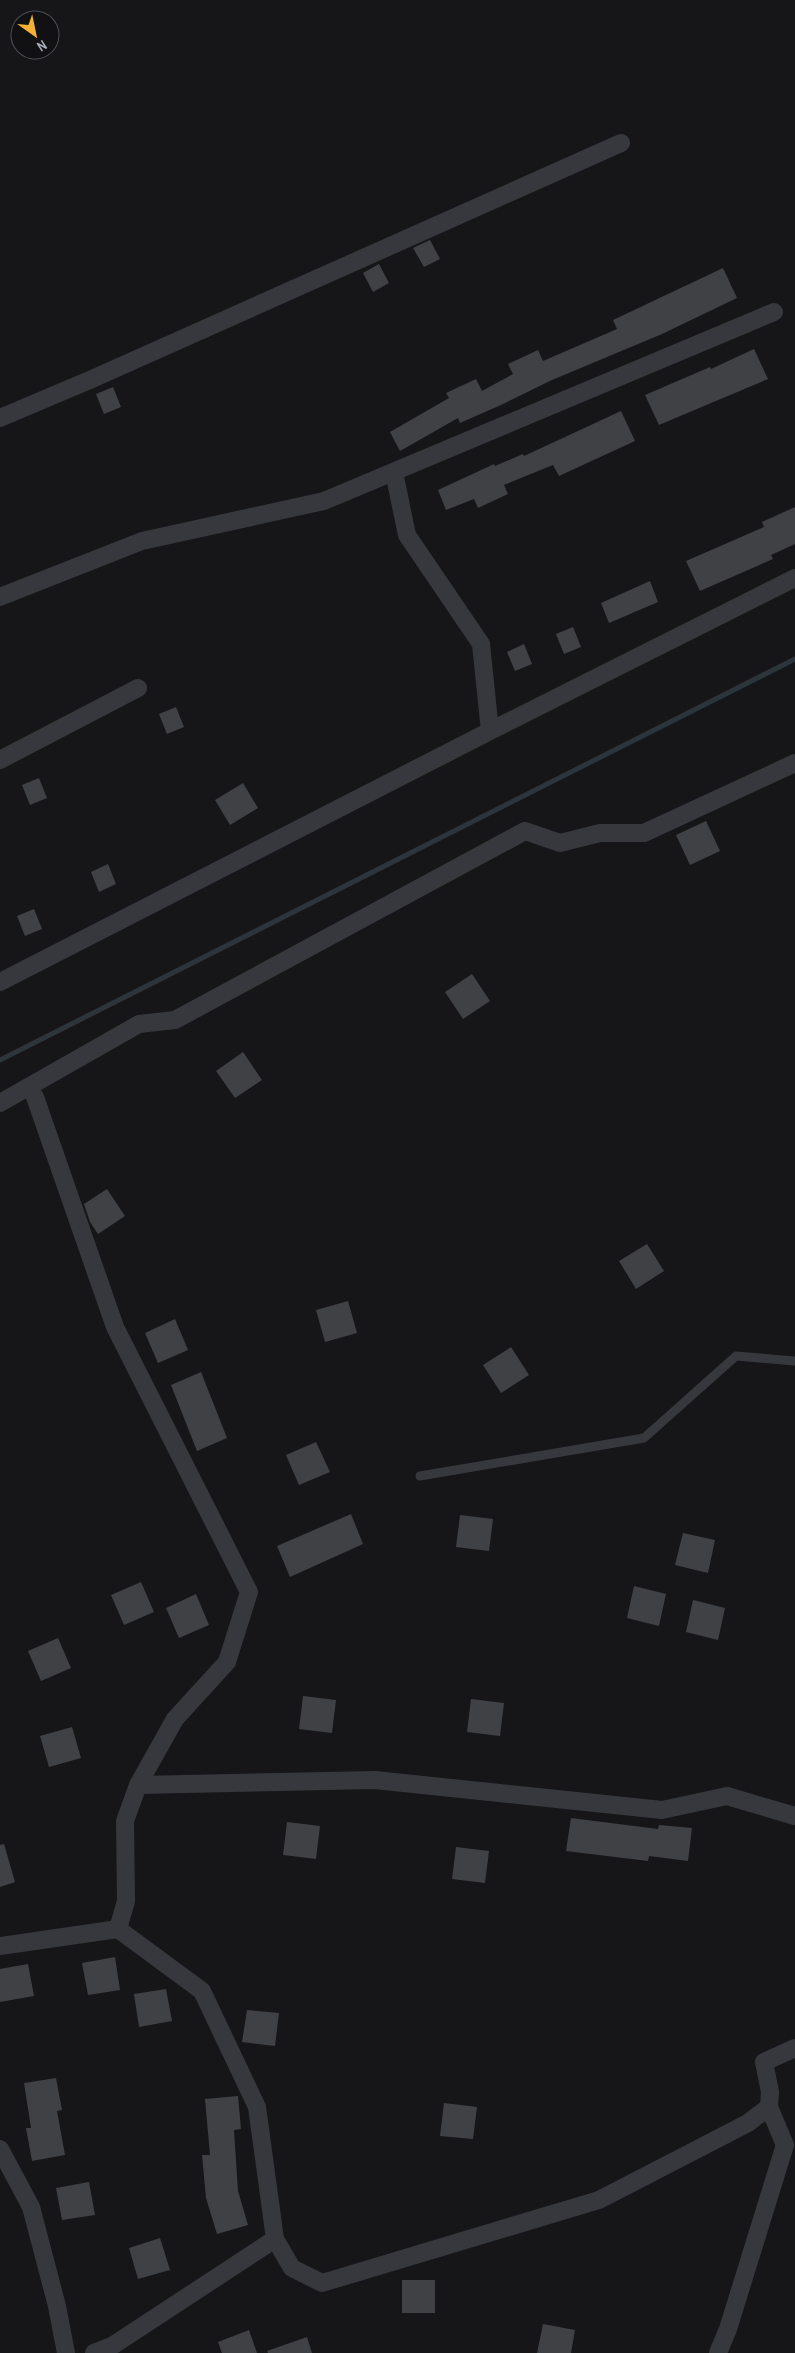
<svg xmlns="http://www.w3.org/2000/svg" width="795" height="2353" font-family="'Archivo Narrow',sans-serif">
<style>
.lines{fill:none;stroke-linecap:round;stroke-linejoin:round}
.stream{stroke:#2c353c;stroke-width:5}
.building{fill:#404145}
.lane{stroke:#37383d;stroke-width:9}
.street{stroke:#37383d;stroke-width:18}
</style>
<rect width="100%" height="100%" fill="#161618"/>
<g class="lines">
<!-- stream -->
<path class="stream" d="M0,1060L795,659"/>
</g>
<!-- building -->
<path class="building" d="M430,240L440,259L424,267L413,248Z
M379,264L389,283L373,292L363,273Z
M723,268L737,298L662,334L552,380L501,405L460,423L458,418L400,451L390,432L449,398L446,393L476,379L482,391L513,374L508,364L538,350L543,361L617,329L613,320Z
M754,349L768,379L659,425L645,395L710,367L711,369Z
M113,387L121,407L104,414L96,394Z
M621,411L635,441L559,476L553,465L504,485L508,494L478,508L474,499L446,510L438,490L494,464L495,466L523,454L524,456Z
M795,507V544L771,555L773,559L700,591L686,561L764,527L762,522Z
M650,581L658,602L609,623L601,603Z
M573,627L581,647L564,654L556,634Z
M524,644L532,664L515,671L507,652Z
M176,707L184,727L167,734L159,714Z
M39,778L47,798L30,805L22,785Z
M243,783L258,808L230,825L215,800Z
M706,821L720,851L690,865L676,835Z
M108,864L116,884L99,892L91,872Z
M34,909L42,929L25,936L17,916Z
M472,974L490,1001L463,1019L445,992Z
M243,1052L262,1080L235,1098L216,1071Z
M107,1189L125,1216L98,1234L90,1222L84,1204Z
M647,1244L664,1271L636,1289L619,1261Z
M348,1301L357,1333L325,1342L316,1310Z
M175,1319L188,1350L158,1363L145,1333Z
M511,1347L529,1375L501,1393L483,1365Z
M201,1372L227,1438L197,1451L171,1385Z
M316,1442L330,1472L299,1485L286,1455Z
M351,1514L363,1544L290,1577L277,1546Z
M460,1515L493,1519L489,1551L456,1547Z
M683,1533L715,1540L708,1573L675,1565Z
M141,1582L154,1612L124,1625L111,1595Z
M634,1586L666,1594L659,1626L627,1618Z
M196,1594L209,1625L179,1638L166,1608Z
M693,1600L725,1608L718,1640L686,1632Z
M58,1638L71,1668L41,1681L28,1651Z
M303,1696L336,1700L332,1733L299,1729Z
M471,1699L504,1703L500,1736L467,1732Z
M72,1727L81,1758L49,1767L40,1736Z
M571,1818L658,1829L659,1825L692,1828L688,1861L649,1856L648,1861L566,1851Z
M287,1822L320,1826L316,1859L283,1855Z
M4,1844L15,1882L0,1887V1845Z
M456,1847L489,1851L485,1883L452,1879Z
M115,1957L120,1990L88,1995L82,1963Z
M28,1964L34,1996L0,2002V1969Z
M166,1989L172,2021L139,2027L134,1994Z
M247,2010L279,2013L275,2046L242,2042Z
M56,2078L62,2110L57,2111L65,2155L32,2161L26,2128H31L24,2083Z
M238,2096L241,2129L234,2130L238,2191L248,2225L217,2234L206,2198L202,2155H210L205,2099Z
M444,2103L477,2107L473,2139L440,2136Z
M89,2182L95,2215L62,2220L56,2188Z
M160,2238L170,2270L138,2279L129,2248Z
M402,2280H435V2313H402Z
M543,2324L575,2330L571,2353H537Z
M249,2330L257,2353H222L218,2342Z
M307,2337L312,2353H268L267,2351Z"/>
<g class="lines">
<!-- lane -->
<path class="lane" d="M420,1476L644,1438L736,1356L795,1361"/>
<!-- street -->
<path class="street" d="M0,418L92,379L621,143
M394,472L407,535L481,644L490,731
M0,597L142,541L324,501L774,312
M0,760L138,688
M0,982L490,731L795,578
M35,1097L115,1327L249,1592L227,1662L175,1719L138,1785L125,1821L126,1901L118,1929L202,1991L257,2107L275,2239
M0,1103L139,1024L175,1020L525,831L560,843L600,833H644L795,763
M138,1785L375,1780L662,1810L727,1796L795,1816
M0,1946L118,1929
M0,2149L31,2207L57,2306L66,2353
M94,2353L112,2346L275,2239L292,2268L322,2283L599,2200L748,2123L769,2107L770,2092L764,2062L795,2048
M718,2353L728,2329L785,2145L769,2107"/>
</g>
<!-- north arrow -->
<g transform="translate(35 35) rotate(147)"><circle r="24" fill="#111113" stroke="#4d4f55"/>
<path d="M0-4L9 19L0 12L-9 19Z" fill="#f2b134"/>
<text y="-8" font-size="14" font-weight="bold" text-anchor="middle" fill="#a8adb8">N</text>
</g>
</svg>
